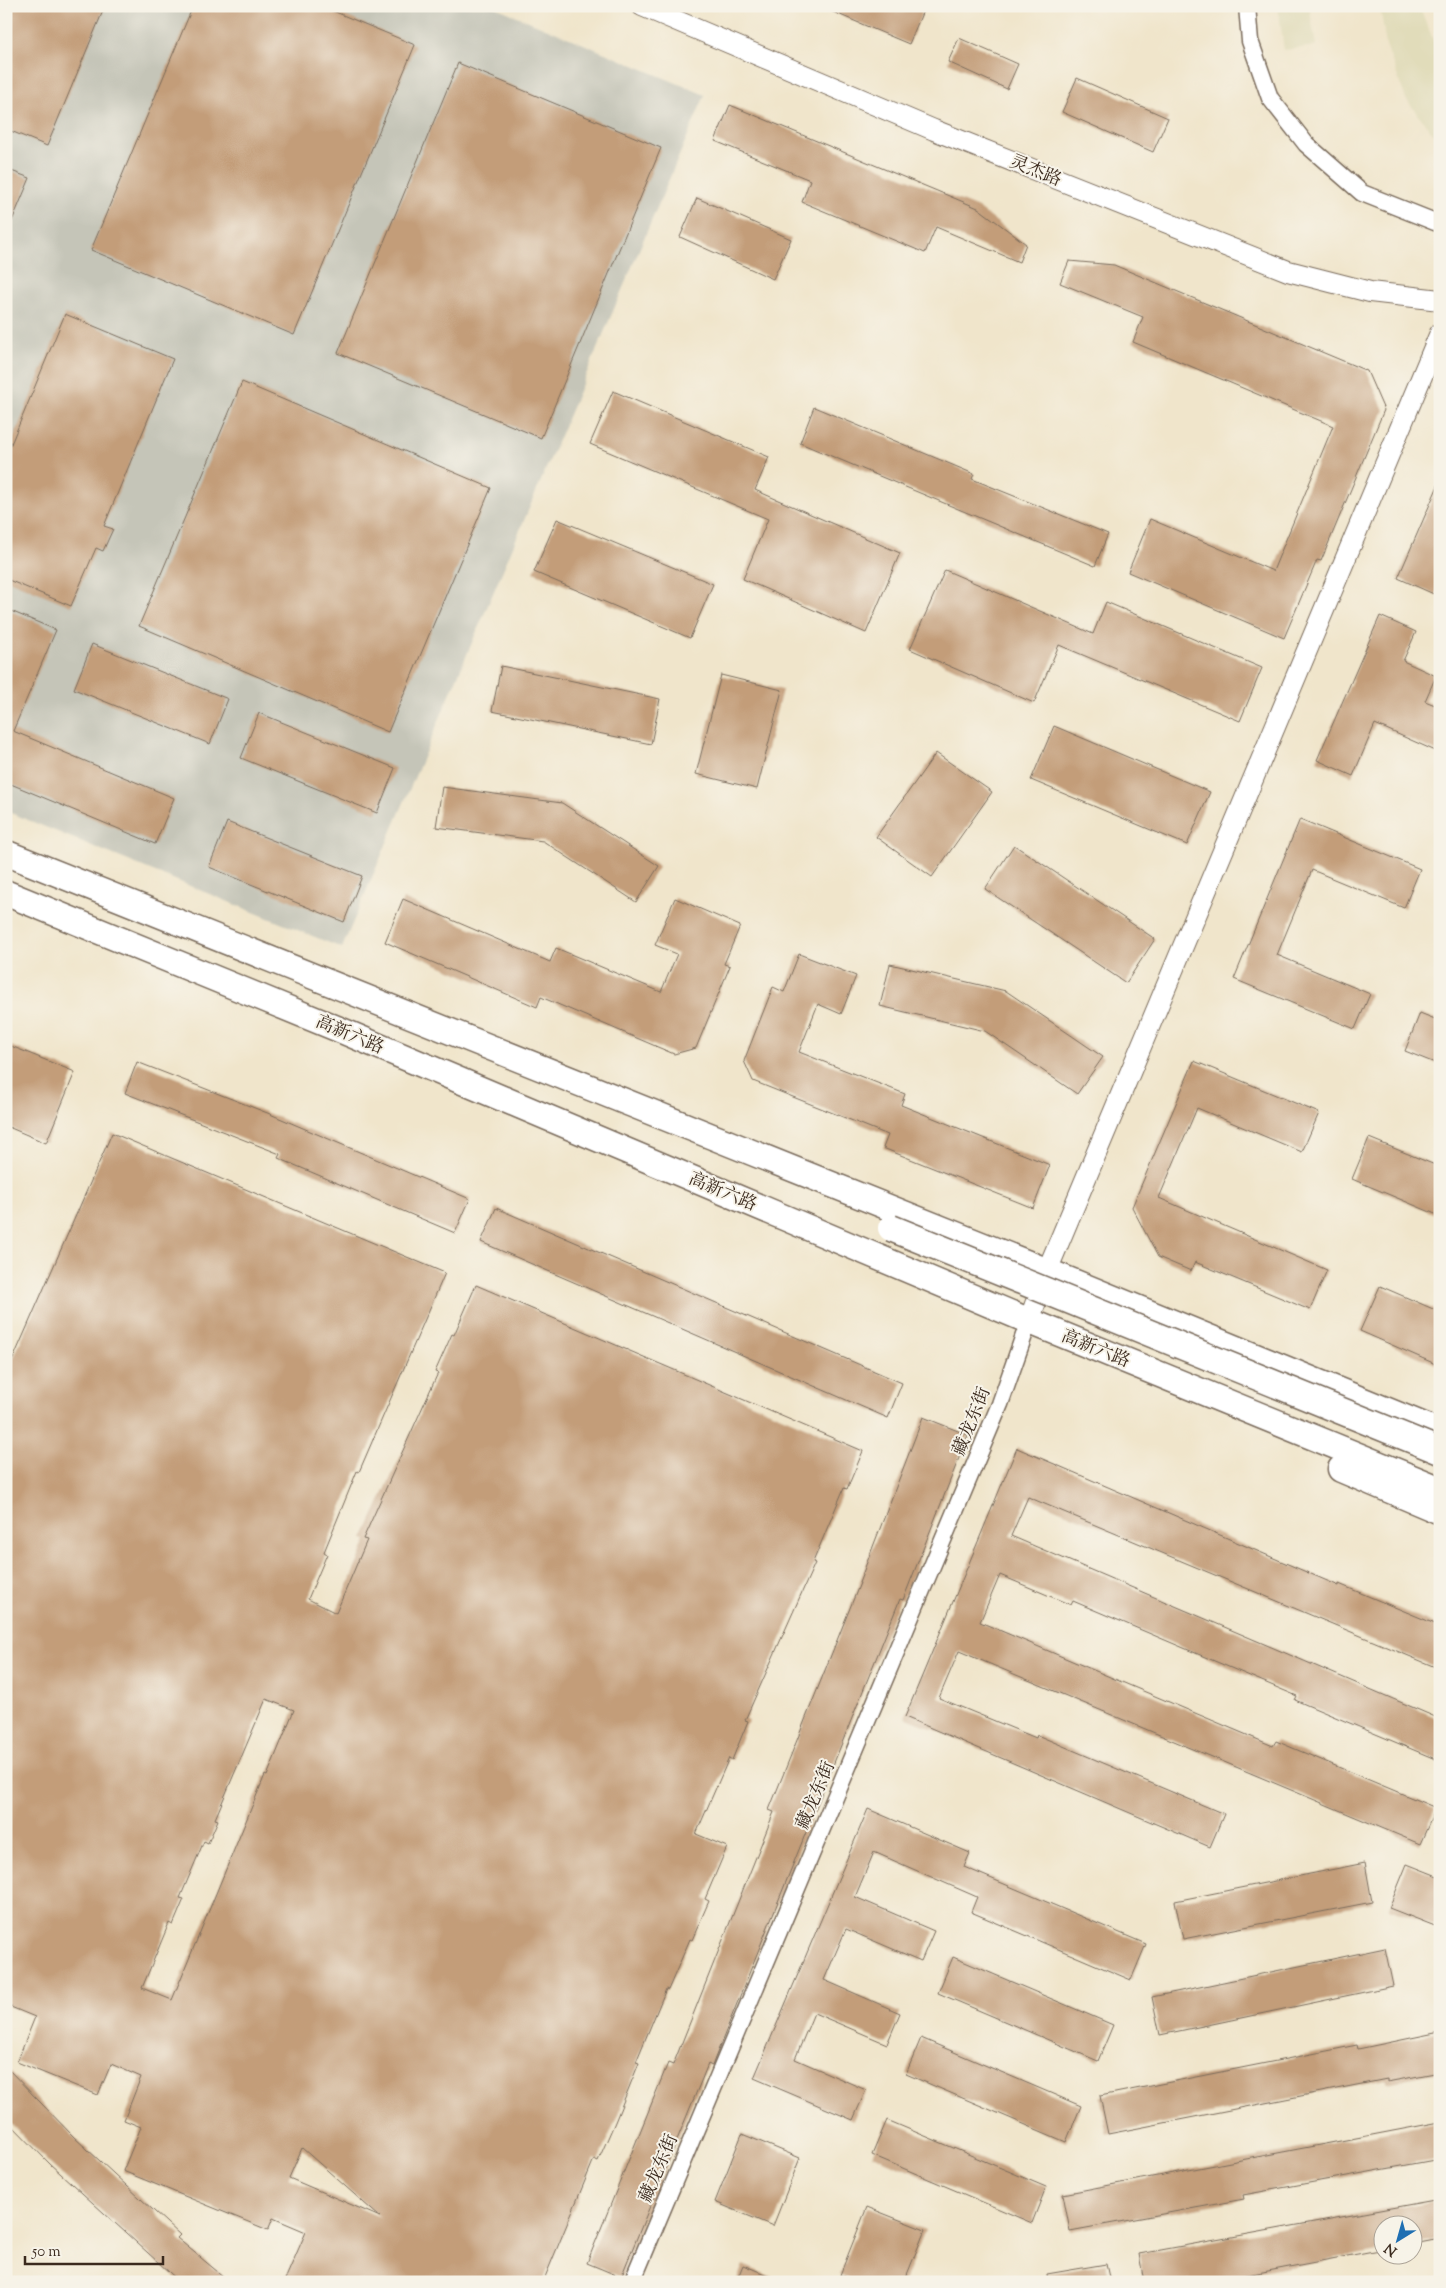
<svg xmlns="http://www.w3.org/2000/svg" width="1446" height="2288" font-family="'Sorts Mill Goudy','Noto Serif SC',serif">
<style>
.built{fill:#e1dcba}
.industrial{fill:#c5c5b8}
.building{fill:#c39d79;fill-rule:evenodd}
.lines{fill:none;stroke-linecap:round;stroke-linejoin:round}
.minor-casing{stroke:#7a6b5b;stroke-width:19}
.tertiary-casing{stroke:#7a6b5b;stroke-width:22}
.primary-casing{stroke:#7a6b5b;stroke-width:28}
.trunk-casing{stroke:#7a6b5b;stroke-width:29}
.minor{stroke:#fff;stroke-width:16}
.tertiary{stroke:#fff;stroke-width:20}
.primary{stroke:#fff;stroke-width:25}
.trunk{stroke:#fff;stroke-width:26}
.trunk-bridge-casing{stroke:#7a6b5b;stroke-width:29;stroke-linecap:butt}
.trunk-bridge{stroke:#fff;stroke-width:26}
.labels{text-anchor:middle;stroke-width:4;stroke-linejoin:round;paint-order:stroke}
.street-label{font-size:18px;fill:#3b2a1e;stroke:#f7f3e8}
</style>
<rect width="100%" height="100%" fill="#f7f3e8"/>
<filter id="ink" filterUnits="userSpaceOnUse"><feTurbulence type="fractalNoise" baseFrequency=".02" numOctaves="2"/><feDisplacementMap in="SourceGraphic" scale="10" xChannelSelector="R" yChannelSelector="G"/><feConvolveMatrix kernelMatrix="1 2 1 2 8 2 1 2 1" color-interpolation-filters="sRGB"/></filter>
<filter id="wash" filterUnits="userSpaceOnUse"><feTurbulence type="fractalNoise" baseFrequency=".0096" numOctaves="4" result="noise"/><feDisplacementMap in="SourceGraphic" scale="20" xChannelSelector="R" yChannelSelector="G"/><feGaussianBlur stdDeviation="1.12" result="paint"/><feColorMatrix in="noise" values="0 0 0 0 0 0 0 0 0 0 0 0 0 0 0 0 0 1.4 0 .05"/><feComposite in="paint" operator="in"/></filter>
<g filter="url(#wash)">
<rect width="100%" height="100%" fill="#f0e5cb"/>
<!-- built -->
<path class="built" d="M1278,6H1309L1316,46L1284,50Z
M1380,6H1419L1440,56V142L1406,99L1386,45Z"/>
<!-- industrial -->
<path class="industrial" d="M6,6H493L705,95L342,948L6,811Z"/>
<g id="blocks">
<!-- building -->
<path class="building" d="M6,6H105L47,146L6,129Z
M193,6H321L415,45L294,335L91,250Z
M819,6H925L909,44Z
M959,38L1018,64L1007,89L948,62Z
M458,63L661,148L541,438L338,353Z
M1077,78L1168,118L1153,152L1062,112Z
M730,105L978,208L1026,244L1019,262L936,227L925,253L802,202L810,180L715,141Z
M6,169L30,178L6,235Z
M697,198L791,239L773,279L680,237Z
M1069,261L1114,265L1367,371L1384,410L1321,561L1317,560L1284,638L1128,572L1150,519L1273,571L1333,426L1133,342L1143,317L1060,283Z
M65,314L173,359L104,526L113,529L103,551L96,548L71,606L6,579V456Z
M242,382L491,488L388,732L139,626Z
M613,391L769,457L755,490L900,553L866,633L743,579L768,519L590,444Z
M814,407L974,474L972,479L1108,534L1095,566L800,443Z
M1440,481V587L1436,595L1398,578Z
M557,519L713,584L690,638L534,572Z
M945,570L1093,634L1106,602L1262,668L1240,721L1059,645L1034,703L910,649Z
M6,609L56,630L13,731L174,798L155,844L6,782Z
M1380,616L1416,632L1403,661L1436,676L1425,701L1440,707V753L1375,724L1353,776L1317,760Z
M92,644L228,699L210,744L74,689Z
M501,666L660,699L651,744L492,711Z
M721,675L782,690L757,789L696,774Z
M259,713L395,768L377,813L241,758Z
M1054,726L1210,792L1187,845L1031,780Z
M936,753L992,792L932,877L876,837Z
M442,787L562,803L659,866L636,902L543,841L436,827Z
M1300,819L1420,869L1404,908L1312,870L1277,955L1370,994L1355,1029L1234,979Z
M227,822L362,876L344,922L209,867Z
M1014,845L1155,939L1126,983L985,889Z
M675,898L740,926L724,964L730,966L696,1048L674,1054L541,997L537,1007L385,942L403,899L550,962L556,948L661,992L677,954L655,945Z
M799,954L856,976L841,1014L818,1004L799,1052L905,1094L901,1105L1050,1165L1033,1208L883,1148L888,1135L753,1081L744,1061L773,987L784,992Z
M890,964L1006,991L1103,1057L1077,1094L985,1031L880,1006Z
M1420,1013L1440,1021V1065L1405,1051Z
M6,1044L75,1072L46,1143L6,1126Z
M1194,1061L1319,1113L1302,1152L1197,1108L1159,1198L1327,1270L1310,1310L1195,1262L1191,1271L1158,1257L1132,1207Z
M137,1062L270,1114L470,1199L455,1233L278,1158L280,1154L125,1093Z
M112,1133L445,1273L359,1472L357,1471L324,1552L327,1554L308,1599L336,1613L367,1540L363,1539L438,1373L435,1372L452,1334L454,1335L476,1285L863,1451L847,1489L844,1488L813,1562L815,1563L745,1720L748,1721L732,1760L729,1758L696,1834L727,1847L705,1899L709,1901L692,1940L690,1939L668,1990L666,1989L636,2062L639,2063L615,2122L598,2161L594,2159L543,2282H284L306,2232L273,2218L268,2230L123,2171L141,2127L124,2120L141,2077L111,2064L98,2095L17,2062L35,2017L6,2005V1375ZM266,1699L294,1710L267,1776L265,1775L172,2000L142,1988L169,1923L173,1925L184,1899L180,1898L204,1841L208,1843L218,1820L215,1819ZM302,2148L380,2217L289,2178Z
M1369,1138L1440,1167V1216L1352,1179Z
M496,1208L902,1383L888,1418L481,1242Z
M1380,1286L1440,1312V1366L1360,1331Z
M923,1417L968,1435L903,1600L900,1599L715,2058L712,2066L708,2064L621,2277L587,2263L668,2063L673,2065L774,1812L769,1810L860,1583H859Z
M1017,1448L1339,1586V1584L1440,1626V1669L1028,1497L1011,1536L1440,1719V1761L1295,1700L1297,1696L1073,1601L1071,1605L1000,1575L980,1622L1273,1746L1276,1741L1436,1808L1420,1844L959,1651L939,1698L1036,1738L1037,1735L1224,1814L1210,1847L905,1717Z
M868,1809L970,1853L964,1867L1146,1944L1131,1980L971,1912L977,1897L874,1852L855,1897L934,1931L921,1961L846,1929L824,1980L900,2013L887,2044L814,2013L795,2059L866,2090L853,2120L754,2078Z
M1365,1863L1372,1902L1183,1939L1175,1901Z
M1407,1864L1440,1877V1928L1389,1908Z
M1385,1948L1393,1986L1160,2035L1152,1997Z
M953,1957L1113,2025L1098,2061L938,1993Z
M1440,2032V2072L1387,2082V2079L1108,2134L1100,2096L1357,2045L1358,2049Z
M921,2038L1081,2106L1066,2142L906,2074Z
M6,2067L74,2137L180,2235L177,2238L230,2282H180L50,2164L6,2119Z
M887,2120L1046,2187L1032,2223L872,2155Z
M1440,2122V2159L1243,2195L1244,2199L1070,2231L1063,2194Z
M742,2134L800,2158L773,2226L715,2202Z
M1440,2199V2239L1414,2244V2226H1384V2249L1210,2282H1144L1139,2254Z
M867,2207L925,2230L904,2282H856L840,2275Z
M1106,2264L1110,2282H1048L1047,2274Z
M743,2265L782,2281V2282H736Z"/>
</g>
</g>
<g filter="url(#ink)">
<use href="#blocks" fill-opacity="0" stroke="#7a6b5b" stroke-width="1"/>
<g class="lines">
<defs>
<path id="minor" d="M1247,6L1250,41L1270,98L1306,144L1362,193L1440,224
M632,2282L1000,1404L1029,1321"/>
<path id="tertiary" d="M642,6L934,130L1288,271L1370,292L1440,300
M1029,1321L1047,1271L1440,333"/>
<path id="primary" d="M6,853L1047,1271L1440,1432
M6,893L338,1029L1029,1321L1440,1489"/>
<path id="trunk" d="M1341,1469L1440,1511"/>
</defs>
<!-- minor casing -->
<use href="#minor" class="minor-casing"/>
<!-- tertiary casing -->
<use href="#tertiary" class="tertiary-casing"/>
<!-- primary casing -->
<use href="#primary" class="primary-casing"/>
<!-- trunk casing -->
<use href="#trunk" class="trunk-casing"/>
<!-- minor -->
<use href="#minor" class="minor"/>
<!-- tertiary -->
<use href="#tertiary" class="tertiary"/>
<!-- primary -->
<use href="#primary" class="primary"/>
<!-- trunk -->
<use href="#trunk" class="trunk"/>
<defs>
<path id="trunk-bridge" d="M891,1228L1440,1451"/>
</defs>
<!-- trunk-bridge casing -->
<use href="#trunk-bridge" class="trunk-bridge-casing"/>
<!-- trunk-bridge -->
<use href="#trunk-bridge" class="trunk-bridge"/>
</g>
</g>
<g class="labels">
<!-- street labels -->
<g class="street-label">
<text transform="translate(1036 170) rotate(22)" y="6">灵杰路</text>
<text transform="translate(350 1034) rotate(23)" y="6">高新六路</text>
<text transform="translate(723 1191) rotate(23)" y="6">高新六路</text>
<text transform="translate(1096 1348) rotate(22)" y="6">高新六路</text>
<text transform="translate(971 1421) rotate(-68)" y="6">藏龙东街</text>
<text transform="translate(815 1795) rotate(-67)" y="6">藏龙东街</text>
<text transform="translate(658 2168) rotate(-67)" y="6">藏龙东街</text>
</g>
</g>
<!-- margin -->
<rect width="1446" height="2288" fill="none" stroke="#f7f3e8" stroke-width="25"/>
<!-- north arrow -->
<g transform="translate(1398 2240) rotate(217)"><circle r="24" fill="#f7f3e8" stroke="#aca397"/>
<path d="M0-4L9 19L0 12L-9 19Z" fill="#1f6fb2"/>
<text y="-8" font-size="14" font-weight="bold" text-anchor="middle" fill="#3b2a1e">N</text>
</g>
<!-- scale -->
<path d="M25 2256v8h138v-8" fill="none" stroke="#3b2a1e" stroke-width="2.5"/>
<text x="32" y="2256" font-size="15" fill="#3b2a1e" stroke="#f7f3e8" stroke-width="4" paint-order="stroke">50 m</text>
</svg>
